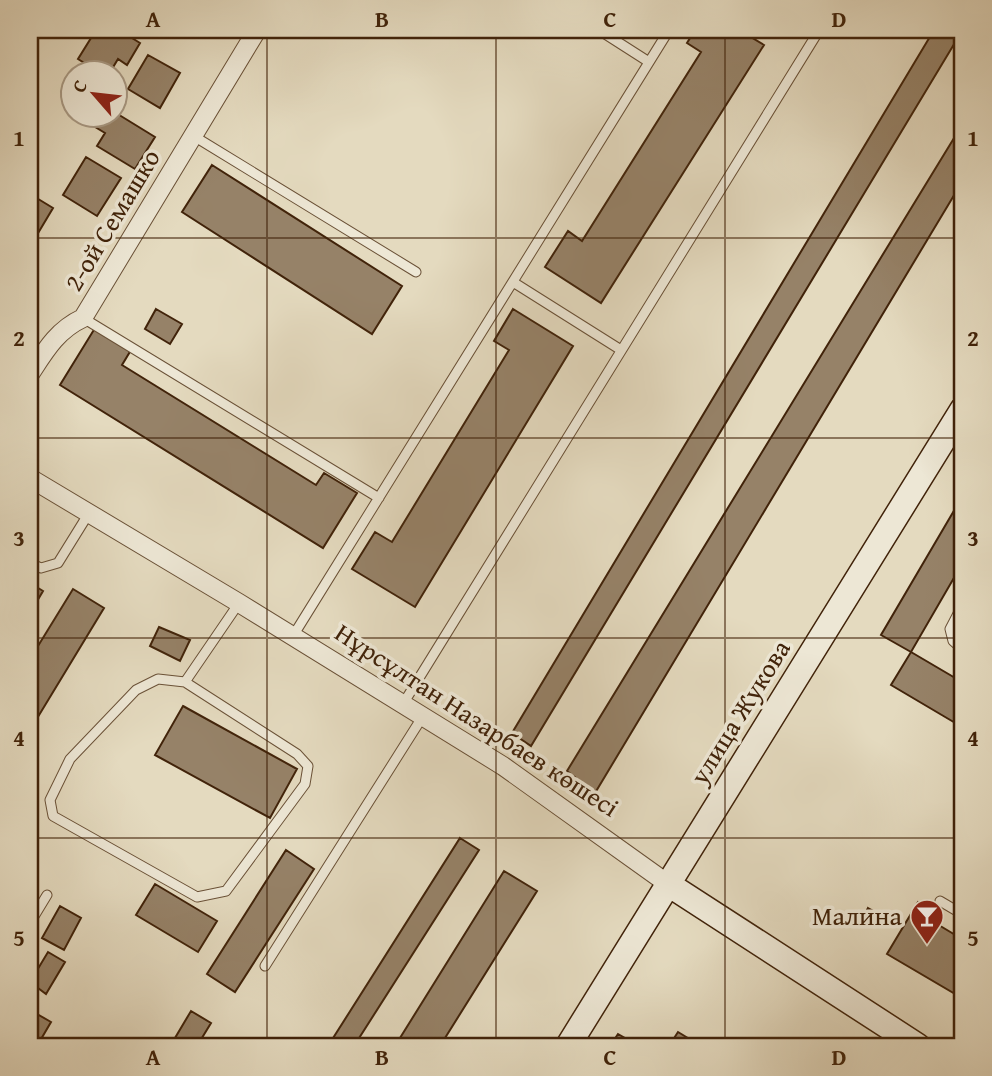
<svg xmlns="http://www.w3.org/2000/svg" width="992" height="1076" font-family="'Gentium Book Plus',serif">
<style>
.building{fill:#968268;stroke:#41230a;stroke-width:2}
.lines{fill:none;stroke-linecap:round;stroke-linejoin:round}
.lane-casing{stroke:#6a5137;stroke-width:11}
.street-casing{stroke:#6a5137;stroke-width:20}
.secondary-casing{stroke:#41230a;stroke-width:27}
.lane{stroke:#ede7d5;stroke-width:9}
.street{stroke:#ede7d5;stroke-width:18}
.secondary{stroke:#ede7d5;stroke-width:24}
.grid{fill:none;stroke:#41230a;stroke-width:2;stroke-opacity:0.55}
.labels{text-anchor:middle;stroke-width:7;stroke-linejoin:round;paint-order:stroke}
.street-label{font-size:26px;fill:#41230a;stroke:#ede7d5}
.poi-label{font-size:26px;fill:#41230a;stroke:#ede7d5;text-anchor:end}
.neatline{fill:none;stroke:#41230a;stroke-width:2.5}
.grid-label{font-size:23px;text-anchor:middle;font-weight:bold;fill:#41230a}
</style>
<rect width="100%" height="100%" fill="#e4dabf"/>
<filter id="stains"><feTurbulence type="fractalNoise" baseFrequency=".00286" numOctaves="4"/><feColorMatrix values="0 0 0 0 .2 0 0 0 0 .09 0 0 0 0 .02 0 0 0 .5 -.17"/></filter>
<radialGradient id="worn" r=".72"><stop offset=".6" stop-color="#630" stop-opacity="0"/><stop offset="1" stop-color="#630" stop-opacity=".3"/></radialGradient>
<!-- building -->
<path class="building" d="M96,30H119L140,43L127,65L118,59L109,74H102L78,59Z
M695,30H739L764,45L601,303L545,267L568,231L582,241L701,52L687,43Z
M934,30L962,31L531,746L512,733Z
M148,55L180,73L160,108L128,89Z
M116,113L155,137L135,169L97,146L105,133L77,116H116Z
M962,125V182L595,793L567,771Z
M86,157L121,178L97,216L63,195Z
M212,165L402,286L372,334L182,212Z
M30,194L53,208L31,245L30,244Z
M156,309L182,324L170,344L145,329Z
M513,309L573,346L415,607L352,569L375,532L392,542L509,350L494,341Z
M95,328L131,350L122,365L316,485L324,473L357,493L323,548L60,385Z
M962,497V564L911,652L881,635Z
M30,583L43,591L30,613Z
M73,589L104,608L30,730V659Z
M159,627L190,640L180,661L150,646Z
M911,652L962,682V716L957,724L891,685Z
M183,706L297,769L270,818L155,755Z
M460,838L479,850L354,1046H328Z
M286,850L314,869L235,992L207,974Z
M504,871L537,891L440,1046H395Z
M155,884L217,921L198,952L136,915Z
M918,902L937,913L932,921L962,939V998L887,954Z
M60,906L81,918L64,950L42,938Z
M868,908L884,917L879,926L863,918Z
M48,952L65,962L46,994L30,982Z
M30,1010L51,1022L37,1046H30Z
M191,1011L211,1023L197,1046H188L175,1038Z
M678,1032L701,1046H669Z
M618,1034L639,1046H610Z"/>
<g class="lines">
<defs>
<path id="lane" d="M599,30L649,62
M192,135L416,272
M513,282L621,350
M83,318L379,498
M30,563L41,568L58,563L89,513
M962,606L950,629L953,641L962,649
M293,636L669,30
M185,682L297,754L308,766L305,784L226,891L197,897L53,816L50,800L70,759L136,690L158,679L185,682L239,603
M403,704L818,32L815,30
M940,901L962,914
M30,923L47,895
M265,966L423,716"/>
<path id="street" d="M30,374C45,351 57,330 83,318L257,30
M30,478L239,603L503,766L668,884"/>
<path id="secondary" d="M668,884L918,1046
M568,1046L962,410"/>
</defs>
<!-- lane casing -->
<use href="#lane" class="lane-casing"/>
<!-- street casing -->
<use href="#street" class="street-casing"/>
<!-- secondary casing -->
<use href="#secondary" class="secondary-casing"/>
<!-- lane -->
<use href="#lane" class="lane"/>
<!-- street -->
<use href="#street" class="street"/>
<!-- secondary -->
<use href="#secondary" class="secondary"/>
</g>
<!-- grid -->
<path class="grid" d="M267,30V1046M496,30V1046M725,30V1046M30,238H962M30,438H962M30,638H962M30,838H962"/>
<!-- icons -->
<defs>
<symbol id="bar-pin" viewBox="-11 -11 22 30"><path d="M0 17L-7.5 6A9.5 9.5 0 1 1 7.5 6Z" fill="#8f2418" stroke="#ede7d5"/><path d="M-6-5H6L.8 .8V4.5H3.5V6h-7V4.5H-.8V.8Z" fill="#fff"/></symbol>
</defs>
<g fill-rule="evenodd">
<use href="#bar-pin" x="908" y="897" width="38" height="52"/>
</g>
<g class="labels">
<!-- street labels -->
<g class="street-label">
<text transform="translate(112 220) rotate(-59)" y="9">2-ой Семашко</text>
<text transform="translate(740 712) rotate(-58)" y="9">улица Жукова</text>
<text transform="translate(477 720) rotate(33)" y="9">Нұрсұлтан Назарбаев көшесі</text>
</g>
<!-- poi labels -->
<g class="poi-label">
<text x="902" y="925">Малина</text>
</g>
</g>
<!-- margin -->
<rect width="992" height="1076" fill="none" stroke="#e4dabf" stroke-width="77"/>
<!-- north arrow -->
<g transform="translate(94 94) rotate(298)"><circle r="33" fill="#ede7d5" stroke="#a89984" stroke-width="2"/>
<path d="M0-5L12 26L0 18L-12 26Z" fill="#8f2418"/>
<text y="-10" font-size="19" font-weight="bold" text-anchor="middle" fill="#41230a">С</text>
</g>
<rect x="38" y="38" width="916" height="1000" class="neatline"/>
<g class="grid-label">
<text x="153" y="27">A</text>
<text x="382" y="27">B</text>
<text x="610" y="27">C</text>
<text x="839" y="27">D</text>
<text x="19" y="146">1</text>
<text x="973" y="146">1</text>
<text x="19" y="346">2</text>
<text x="973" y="346">2</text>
<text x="19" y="546">3</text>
<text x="973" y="546">3</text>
<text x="19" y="746">4</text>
<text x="973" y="746">4</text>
<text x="19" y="946">5</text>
<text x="973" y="946">5</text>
<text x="153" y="1065">A</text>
<text x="382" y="1065">B</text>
<text x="610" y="1065">C</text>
<text x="839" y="1065">D</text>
</g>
<rect width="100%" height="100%" filter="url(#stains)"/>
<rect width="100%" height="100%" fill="url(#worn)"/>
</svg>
